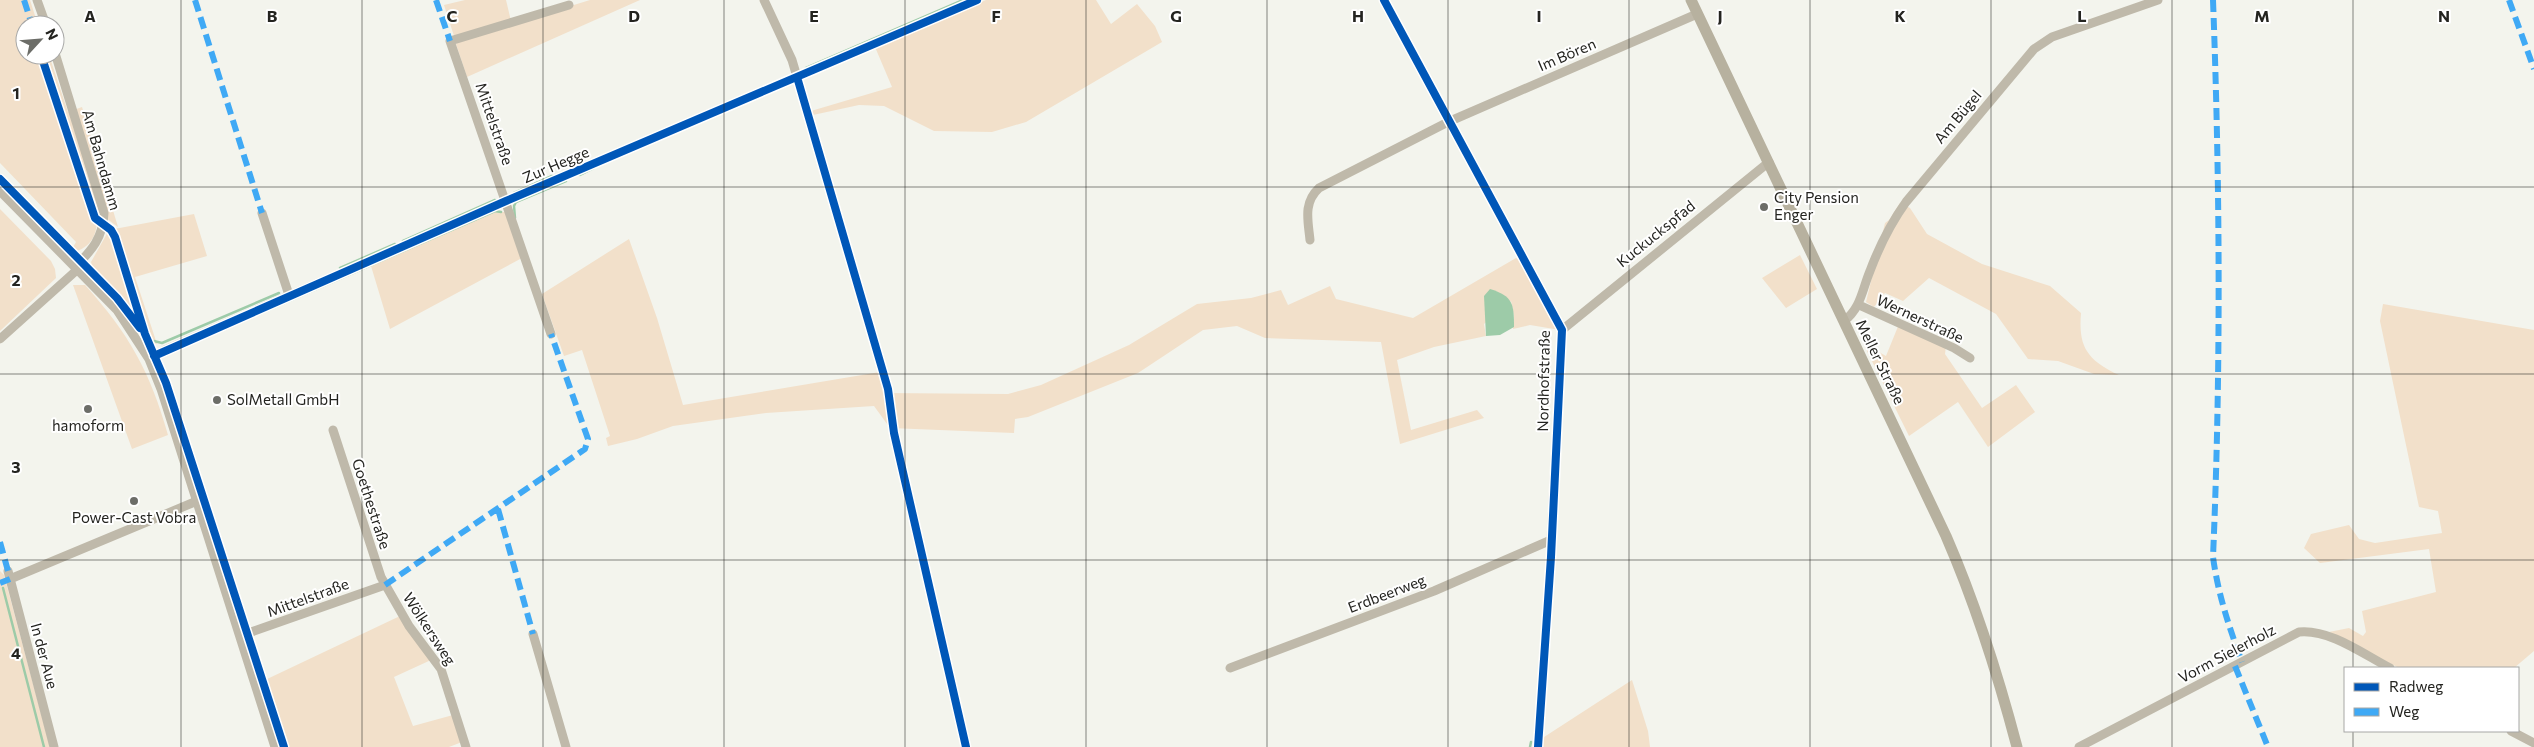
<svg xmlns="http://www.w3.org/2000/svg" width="2534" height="747" font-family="Commissioner,sans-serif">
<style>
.green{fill:#f2e0ca}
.water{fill:#9dcba8}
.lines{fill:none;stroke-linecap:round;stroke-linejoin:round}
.stream{stroke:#9dcba8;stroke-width:2.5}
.minor{stroke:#bfb9aa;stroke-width:9}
.major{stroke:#b7b19f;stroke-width:11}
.quiet{stroke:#3fa9f5;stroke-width:6;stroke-dasharray:12 6;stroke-linecap:butt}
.cycleway-casing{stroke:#fff;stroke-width:11}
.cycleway{stroke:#0057b8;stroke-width:8}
.grid{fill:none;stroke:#242420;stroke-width:1;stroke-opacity:0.55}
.poi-dot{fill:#6c6d68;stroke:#fff;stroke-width:2}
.labels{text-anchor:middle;stroke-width:4;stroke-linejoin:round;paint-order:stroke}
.street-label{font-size:15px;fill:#242420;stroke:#fff}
.poi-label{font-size:15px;fill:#242420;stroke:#fff;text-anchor:start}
.grid-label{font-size:16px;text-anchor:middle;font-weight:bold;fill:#242420;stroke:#fff;stroke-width:4;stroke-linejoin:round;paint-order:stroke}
</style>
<rect width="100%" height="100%" fill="#f3f4ed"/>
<!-- green -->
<path class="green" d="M0,0H30L38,25H25V55H49L68,112L82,107L118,227L98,212C97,231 95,245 75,252L72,249L76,242L0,163Z
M465,0H506L511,21L454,36L444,5Z
M590,0H640L467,77L456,44L460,40Z
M986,0H1096L1111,24L1137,4L1155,26L1162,42L1026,122L992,132L934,131L884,106L859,105L813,115L811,111L892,87L875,47Z
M1900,203L1910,208L1927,234L1982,264L2050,286L2081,313C2078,348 2088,360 2119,375L2094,374L2058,361L2028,359L1996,314L1929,278L1903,301L1885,293L1874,307L1866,302L1885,223L1889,220Z
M0,209L51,261L55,269L56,278L0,331Z
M495,212H505L522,258L390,329L371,266Z
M194,214L207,256L135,277L157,344L153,343C144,324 128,305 113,289C104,280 94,275 91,262L109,230Z
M629,239L657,318L683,405L880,372L883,393L1008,394L1041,385L1129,345L1197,304L1251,298L1281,290L1288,305L1330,286L1336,299L1413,318L1516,258L1520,260L1560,330L1530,325L1513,329L1514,316L1511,301L1484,324L1486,336L1434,347L1397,360L1411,430L1477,410L1484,418L1400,444L1381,342L1265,338L1237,326L1203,330L1138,373L1028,417L1015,419L1014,433L890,428L874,406L766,413L673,426L637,439L608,446L606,438L610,436L582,350L564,356L542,294Z
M1800,255L1817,289L1786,308L1762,278Z
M73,285H85C129,334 150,371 168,435L132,449Z
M2383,304L2534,330V651L2514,668H2399L2329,632L2349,628L2363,636L2366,632L2362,611L2436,592L2429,549L2320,563L2304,548L2311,534L2349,525L2359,539L2375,543L2442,533L2438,511L2419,507L2380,321Z
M1899,324L1946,346L1945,354L1982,408L2016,385L2035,412L1988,447L1958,402L1909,436L1863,343L1886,356Z
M0,571L4,575L50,747H0Z
M400,616L431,660L394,677L413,726L453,715L462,742L449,747H286L265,680Z
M1632,680L1648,731L1650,747H1540L1541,739Z"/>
<!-- water -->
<path class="water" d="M1490,289C1513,296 1514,304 1514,327L1500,335L1486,336L1484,296Z"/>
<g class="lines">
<!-- stream -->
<path class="stream" d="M806,68L963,0
M580,175L594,168
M514,193L552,176
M515,218L514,206L516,202L566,181
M403,241L495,200
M340,268L395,244
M259,314L495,211L501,212
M154,341L162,343L279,293
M3,588L44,747
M1530,747L1531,742"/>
<!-- minor -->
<path class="minor" d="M37,0L46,25
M764,0L792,60L797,77
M55,53L104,213C103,238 92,250 75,267
M0,191L117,310L149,359L161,389L275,747
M262,213L289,295
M1310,240C1308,220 1303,203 1319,188L1448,122L1697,14
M1859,305L1954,348L1970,358
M1844,321C1861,308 1862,290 1870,271C1879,247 1891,223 1906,202L2034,49L2052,37L2158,0
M1562,330L1769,162
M551,334L450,41L569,5
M0,339L78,269
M149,359L167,349L506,201L977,0
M333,430L381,577L409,626L441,669L466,747
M8,571L54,747
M10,579L197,501
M533,634L566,747
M240,636L385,585
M1230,668L1434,591L1551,540L1562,330L1384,0
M2511,731L2534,743
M2079,747L2299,632C2330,629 2363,654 2390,668"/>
<!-- major -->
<path class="major" d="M1691,0L1946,536C1976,605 1998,675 2017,747"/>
<!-- quiet -->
<path class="quiet" d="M24,0L32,25
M195,0L262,213
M436,0L450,41
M2213,0C2220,186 2221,371 2213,557C2218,594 2229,627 2242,662
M2509,0L2534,69
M498,509L533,634
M0,542L8,571
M0,583L10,579
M385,585L585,449L588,439L551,334
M2235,666L2268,747"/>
<defs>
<path id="cycleway" d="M1384,0L1562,330L1551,557L1538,747
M41,55L95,218L111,230L115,237L145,334L166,383L284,747
M797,77L888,389L894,433L966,747
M0,179L117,298L140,328
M154,356L506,201L977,0"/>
</defs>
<!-- cycleway casing -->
<use href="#cycleway" class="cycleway-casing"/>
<!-- cycleway -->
<use href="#cycleway" class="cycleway"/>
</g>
<!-- grid -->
<path class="grid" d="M181,0V747M362,0V747M543,0V747M724,0V747M905,0V747M1086,0V747M1267,0V747M1448,0V747M1629,0V747M1810,0V747M1991,0V747M2172,0V747M2353,0V668M0,187H2534M0,374H2534M0,560H2534M2353,731V747"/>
<!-- markers -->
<g class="poi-dot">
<circle cx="1764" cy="207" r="5"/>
<circle cx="217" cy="400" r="5"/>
<circle cx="88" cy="409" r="5"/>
<circle cx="134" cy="501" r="5"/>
</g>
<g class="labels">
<!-- street labels -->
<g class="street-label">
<text transform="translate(1567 55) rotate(-23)" y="5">Im Bören</text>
<text transform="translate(1958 117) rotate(-50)" y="5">Am Bügel</text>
<text transform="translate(494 124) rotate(71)" y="5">Mittelstraße</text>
<text transform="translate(101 160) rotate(74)" y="5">Am Bahndamm</text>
<text transform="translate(556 165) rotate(-23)" y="5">Zur Hegge</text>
<text transform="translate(1656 234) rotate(-39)" y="5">Kuckuckspfad</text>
<text transform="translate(1920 319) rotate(25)" y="5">Wernerstraße</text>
<text transform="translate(1880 362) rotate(64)" y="5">Meller Straße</text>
<text transform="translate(1544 381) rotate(-89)" y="5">Nordhofstraße</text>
<text transform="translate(371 504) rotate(72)" y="5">Goethestraße</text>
<text transform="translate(1387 594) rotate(-21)" y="5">Erdbeerweg</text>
<text transform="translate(308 598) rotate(-20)" y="5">Mittelstraße</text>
<text transform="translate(429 629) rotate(57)" y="5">Wölkersweg</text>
<text transform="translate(2227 654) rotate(-28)" y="5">Vorm Sielerholz</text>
<text transform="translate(44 656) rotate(75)" y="5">In der Aue</text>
</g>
<!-- poi labels -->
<g class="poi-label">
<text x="1774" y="203">City Pension<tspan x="1774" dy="17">Enger</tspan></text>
<text x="227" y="405">SolMetall GmbH</text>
<text x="88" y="431" text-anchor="middle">hamoform</text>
<text x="134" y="523" text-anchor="middle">Power-Cast Vobra</text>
</g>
</g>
<g class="grid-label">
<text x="90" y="22">A</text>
<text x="272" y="22">B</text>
<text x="452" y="22">C</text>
<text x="634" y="22">D</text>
<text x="814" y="22">E</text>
<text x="996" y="22">F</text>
<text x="1176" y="22">G</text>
<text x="1358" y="22">H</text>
<text x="1539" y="22">I</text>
<text x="1720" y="22">J</text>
<text x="1900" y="22">K</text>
<text x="2082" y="22">L</text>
<text x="2262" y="22">M</text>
<text x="2444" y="22">N</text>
<text x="16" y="99">1</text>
<text x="16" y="286">2</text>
<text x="16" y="473">3</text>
<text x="16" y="659">4</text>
</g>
<!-- legend -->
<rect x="2344" y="667" width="175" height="65" fill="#ffffff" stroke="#a7a7a6"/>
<rect x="2354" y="683" width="25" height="8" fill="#0057b8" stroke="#a7a7a6"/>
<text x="2389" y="692" font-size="15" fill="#242420">Radweg</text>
<rect x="2354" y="708" width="25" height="8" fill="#3fa9f5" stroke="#a7a7a6"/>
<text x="2389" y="717" font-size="15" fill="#242420">Weg</text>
<!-- north arrow -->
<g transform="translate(40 40) rotate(64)"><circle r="24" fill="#ffffff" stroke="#a7a7a6"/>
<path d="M0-4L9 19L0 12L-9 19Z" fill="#6c6d68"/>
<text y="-8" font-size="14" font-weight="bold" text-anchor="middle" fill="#242420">N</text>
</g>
</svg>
